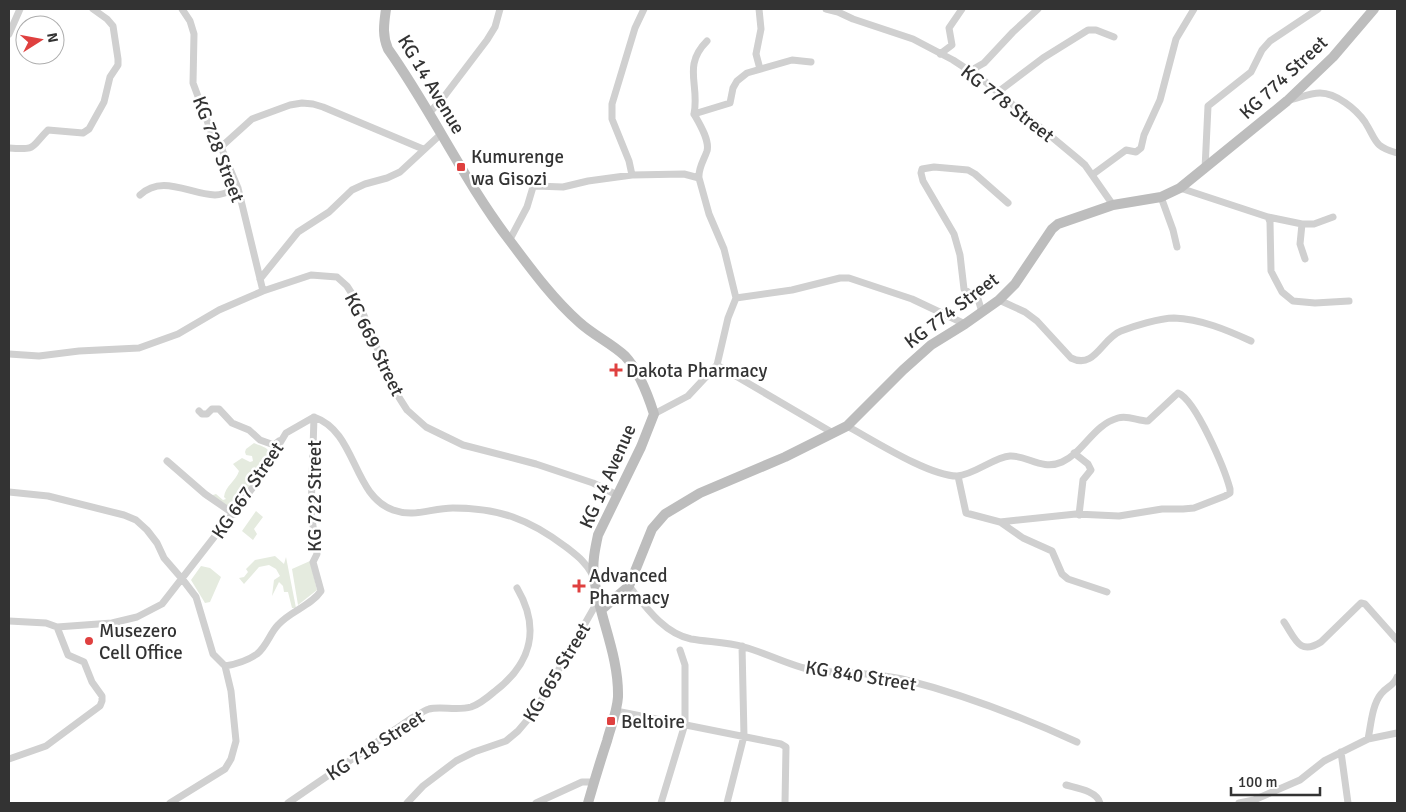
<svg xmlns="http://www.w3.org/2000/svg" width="1406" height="812" font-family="Signika,sans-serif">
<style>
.green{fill:#e5ebdf}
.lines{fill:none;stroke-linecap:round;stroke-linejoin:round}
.street{stroke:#d0d0d0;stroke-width:7}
.secondary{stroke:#bdbdbd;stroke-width:10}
.poi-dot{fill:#df403f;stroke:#fff;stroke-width:2}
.labels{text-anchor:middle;stroke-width:5;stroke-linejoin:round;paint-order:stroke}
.street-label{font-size:19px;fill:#333;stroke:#fff}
.poi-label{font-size:19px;fill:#333;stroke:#fff;text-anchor:start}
</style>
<rect width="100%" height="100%" fill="#fff"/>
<!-- green -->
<path class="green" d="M254,443C265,448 271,447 269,460H264L263,468L259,465L261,473L252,479L254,486L246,494L240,492L229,506L225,505L212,497L213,495L216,494L223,500L226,499L224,497C225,486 236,481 239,471L233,464L242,458L250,462L253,461L252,456L246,455L245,452L246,449Z
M256,511L263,517L254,529L257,534L253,540L242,531Z
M275,556L284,564L286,557L296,608H292L288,592H284L283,586L279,582L272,596L274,580L280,576L276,569L269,565L259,567L244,584L239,578L244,577L248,572L246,569L255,560Z
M310,561L317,590L298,605L292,569Z
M201,566L210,568L221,577L210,602L205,603L191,580Z"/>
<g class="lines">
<!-- street -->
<path class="street" d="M182,9L190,21L194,34L193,83L212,134L221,147L238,188L263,291
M759,9L761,29L756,54L760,69
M826,9L838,12L853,19L913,39L953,60L982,79L1077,158L1085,165L1113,205
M9,34L20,9
M940,54L952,45L949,28L962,9
M970,71L984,63L1013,32L1038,9
M998,92L1043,58L1088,30H1096L1114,37
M1290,100C1299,98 1310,93 1320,93C1336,93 1356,109 1365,122C1377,141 1373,146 1397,153
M430,112L443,98L487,40L495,27L500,9
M694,114C700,85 682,66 707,41
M221,147L252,119L260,116L290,105L302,103L313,104L323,107L423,149
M9,148C38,150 30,148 48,130L83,133L89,129L104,102L110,77L118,65V59L113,26L107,19L93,9
M1205,169L1208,106L1251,72L1262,50L1270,41L1318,9
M632,175L629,161L612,119V104L635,28L644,9
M1092,175L1126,150L1136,152L1141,148L1144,135L1160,100L1176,39L1194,9
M699,178C698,168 704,160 707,151C710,140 699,123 694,114L730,103L733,88L737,81L747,73L792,60L811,62
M1180,188L1268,217L1270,222L1271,271L1282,292L1293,301L1315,303L1349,301
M140,195C162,174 189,194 215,195C223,195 231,191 238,188
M1161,197L1173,230L1177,247
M1268,217L1302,224H1314L1333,217
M1302,224L1300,244L1305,259
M509,241L527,207L533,187L536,186L563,187L588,181L632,175L684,174L699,178L709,214L724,249L736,298L728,318L717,365L688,396L654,414
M260,279L298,232L329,212L352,190L365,184L387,178L400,172L441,134
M736,298L792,290L840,278H849L912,299L965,324
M999,300L1025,312L1037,321L1071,358C1095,370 1102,338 1121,331C1134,326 1160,318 1174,318C1201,319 1227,330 1251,341
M982,312L978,299L964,289L960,255L954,234L923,181L921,173L922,169L934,167L968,170L975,174L1008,203
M9,354L39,356L79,351L139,348L178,334L219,310L263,291L311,275L337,277L347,286L361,308L393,388L407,410L426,427L463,445L536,464L593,483L617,495
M717,365L833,433
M199,411L202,414H207L212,409H219L232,423L249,430L260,440L274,445L279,441
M847,426C873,440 929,476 957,476C974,475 994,457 1010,456C1027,455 1042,471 1062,462C1084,452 1093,425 1118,418C1128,415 1138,421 1148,421L1178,393C1196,400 1225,470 1230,489V493L1225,496L1194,508L1183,509H1162L1119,516L1076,514L1000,522
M1074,453L1088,464L1091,470L1083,480L1079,515
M167,461L205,494L234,514
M958,476L966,513L1000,522L1023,538L1052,551L1062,574L1068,579L1107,592
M9,492L48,496L124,515L136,520L147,530L157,543L164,558L183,580L196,597L213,654L225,666C237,664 247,661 257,654C267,646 270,633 278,625C290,611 311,606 321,591L313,562L317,554L311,512L314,417
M629,586C645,606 663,633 691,639C708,642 727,642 744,647C766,653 790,666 812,670C843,674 876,672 906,680C965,695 1022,717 1077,742
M9,621L46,623L57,627L112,623L137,617L162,604L254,486L286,433L314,417C357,432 352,495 393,510C415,518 431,508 453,508C499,508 529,519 566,547C576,555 586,562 592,574
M1284,622C1295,638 1299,656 1321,642L1361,603L1365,604L1397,640
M616,711L781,744L786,747L785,803
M1368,739C1371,725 1372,705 1381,694C1387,686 1394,686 1397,677
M1341,752L1348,803
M9,759L46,746L100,706L102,701V696L92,682L84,662L68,655L57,627
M1066,785C1077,788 1097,791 1100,803
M170,803L225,769L231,759L236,741L231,691L225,666
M288,803L412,718C418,715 423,711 429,709C441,706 457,711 471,707C480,704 487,698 494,692C531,664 541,629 517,588
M407,803L423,786L456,761L474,752L506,741L518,731L535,711L559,669L569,656L579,634L599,599
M536,803L582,782H594
M661,803L685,724V665L680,650
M727,803L744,736L742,646
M1239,803L1254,800L1300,780L1324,761L1368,739L1397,733"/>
<!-- secondary -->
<path class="secondary" d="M386,9C384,24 382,35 388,49C432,111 464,181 510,241C531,269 553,299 579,322C593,335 611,343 625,356C639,371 648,395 654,414L641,447L598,535C595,549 592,563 594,577C599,617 619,655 618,697C617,712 611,726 607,741C600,762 594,782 588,803
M601,610L629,586L652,529L665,514L700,493L785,457L847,426L903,370L931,345L965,324L999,300L1015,284L1052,229L1058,224L1113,205L1161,197L1180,188L1287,101L1333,57L1374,9"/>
</g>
<!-- markers -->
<g class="poi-dot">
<rect x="456" y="162" width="10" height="10" rx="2.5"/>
<path d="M613.5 362.5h5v5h5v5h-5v5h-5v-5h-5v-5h5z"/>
<path d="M576.5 578.5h5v5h5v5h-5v5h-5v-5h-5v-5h5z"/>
<circle cx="89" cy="641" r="5"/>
<rect x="606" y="716" width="10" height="10" rx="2.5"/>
</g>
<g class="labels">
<!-- street labels -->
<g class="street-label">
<text transform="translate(1283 77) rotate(-43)" y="7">KG 774 Street</text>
<text transform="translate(432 84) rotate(59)" y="7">KG 14 Avenue</text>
<text transform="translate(1008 103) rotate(38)" y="7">KG 778 Street</text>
<text transform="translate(219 149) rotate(69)" y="7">KG 728 Street</text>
<text transform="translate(951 310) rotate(-37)" y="7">KG 774 Street</text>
<text transform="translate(375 344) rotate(64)" y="7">KG 669 Street</text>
<text transform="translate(607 476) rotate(-66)" y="7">KG 14 Avenue</text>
<text transform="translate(247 490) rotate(-56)" y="7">KG 667 Street</text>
<text transform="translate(314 496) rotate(-90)" y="7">KG 722 Street</text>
<text transform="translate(556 672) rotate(-59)" y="7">KG 665 Street</text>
<text transform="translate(861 675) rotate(9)" y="7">KG 840 Street</text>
<text transform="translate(375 745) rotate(-33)" y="7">KG 718 Street</text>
</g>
<!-- poi labels -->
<g class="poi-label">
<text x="471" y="163">Kumurenge<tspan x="471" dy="22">wa Gisozi</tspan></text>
<text x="626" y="377">Dakota Pharmacy</text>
<text x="589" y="582">Advanced<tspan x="589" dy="22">Pharmacy</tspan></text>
<text x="99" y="637">Musezero<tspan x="99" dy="22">Cell Office</tspan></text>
<text x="621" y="728">Beltoire</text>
</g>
</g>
<!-- border -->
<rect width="1406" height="812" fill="none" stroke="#333333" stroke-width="20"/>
<!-- north arrow -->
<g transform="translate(40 40) rotate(79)"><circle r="24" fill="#ffffff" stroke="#adadad"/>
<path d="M0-4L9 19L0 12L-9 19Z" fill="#df403f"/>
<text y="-8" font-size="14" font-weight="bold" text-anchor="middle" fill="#333333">N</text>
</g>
<!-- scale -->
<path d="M1231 787v8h89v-8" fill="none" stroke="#333333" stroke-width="2.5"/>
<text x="1238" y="787" font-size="15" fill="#333333" stroke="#ffffff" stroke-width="4" paint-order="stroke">100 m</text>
</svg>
